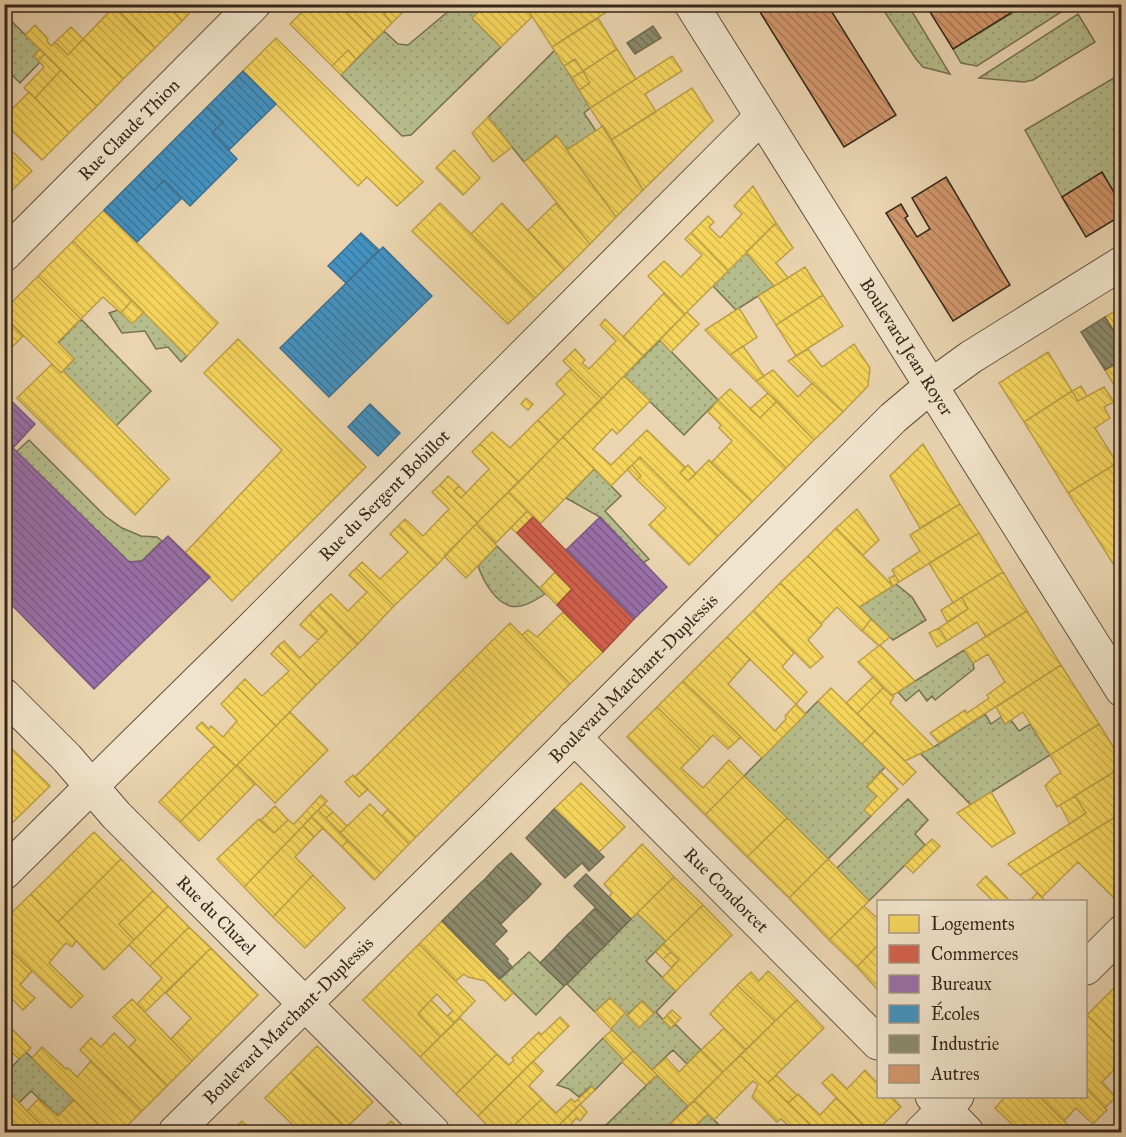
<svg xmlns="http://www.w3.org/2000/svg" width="1126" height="1137" font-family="'IM FELL Great Primer',serif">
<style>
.grass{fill:url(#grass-dots);stroke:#767254;stroke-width:1.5;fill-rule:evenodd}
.homes{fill:url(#homes-back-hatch);stroke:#bca048;stroke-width:1.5}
.shops{fill:url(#shops-back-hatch);stroke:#a64f3e;stroke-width:1.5}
.offices{fill:url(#offices-back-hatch);stroke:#7b5a80;stroke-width:1.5}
.schools{fill:url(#schools-back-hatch);stroke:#3f7291;stroke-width:1.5}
.industry{fill:url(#industry-back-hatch);stroke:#726d55;stroke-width:1.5}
.building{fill:url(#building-back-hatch);stroke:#36261b;stroke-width:1.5}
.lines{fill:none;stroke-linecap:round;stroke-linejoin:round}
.minor-casing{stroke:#635240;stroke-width:35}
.minor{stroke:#f1e4cc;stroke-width:33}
.labels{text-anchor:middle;stroke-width:6;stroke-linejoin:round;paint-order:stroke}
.street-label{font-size:18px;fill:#36261b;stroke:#f1e4cc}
</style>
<defs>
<pattern id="grass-dots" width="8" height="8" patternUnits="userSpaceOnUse" patternTransform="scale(1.5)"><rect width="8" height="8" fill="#b6bd8c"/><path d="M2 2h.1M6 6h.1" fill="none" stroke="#9da278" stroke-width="1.8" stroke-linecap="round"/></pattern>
<pattern id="homes-back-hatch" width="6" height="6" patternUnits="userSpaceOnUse" patternTransform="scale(1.5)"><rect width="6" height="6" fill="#f6d55c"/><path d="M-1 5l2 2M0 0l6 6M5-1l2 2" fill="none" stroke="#d4b74f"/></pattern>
<pattern id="shops-back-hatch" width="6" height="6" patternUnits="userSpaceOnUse" patternTransform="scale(1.5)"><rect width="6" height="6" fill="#d6604d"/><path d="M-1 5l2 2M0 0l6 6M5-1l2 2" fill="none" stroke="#ae4f3f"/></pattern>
<pattern id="offices-back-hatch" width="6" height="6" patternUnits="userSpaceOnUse" patternTransform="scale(1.5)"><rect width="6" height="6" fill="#9970ab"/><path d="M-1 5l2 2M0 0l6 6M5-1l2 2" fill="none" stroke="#7e5c8a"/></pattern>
<pattern id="schools-back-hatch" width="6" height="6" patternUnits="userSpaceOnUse" patternTransform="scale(1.5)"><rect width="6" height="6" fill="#4393c3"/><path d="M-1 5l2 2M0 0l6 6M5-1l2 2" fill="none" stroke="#39789e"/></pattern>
<pattern id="industry-back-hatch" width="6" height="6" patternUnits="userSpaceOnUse" patternTransform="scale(1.5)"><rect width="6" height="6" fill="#8c8c6e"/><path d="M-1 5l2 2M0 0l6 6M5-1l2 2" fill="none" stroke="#73725a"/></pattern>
<pattern id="building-back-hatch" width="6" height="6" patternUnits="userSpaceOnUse" patternTransform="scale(1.5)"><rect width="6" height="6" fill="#d3986d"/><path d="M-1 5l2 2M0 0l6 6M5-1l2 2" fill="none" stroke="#ac7c59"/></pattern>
</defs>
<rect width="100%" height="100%" fill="#ead5b0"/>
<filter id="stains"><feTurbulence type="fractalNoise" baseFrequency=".00333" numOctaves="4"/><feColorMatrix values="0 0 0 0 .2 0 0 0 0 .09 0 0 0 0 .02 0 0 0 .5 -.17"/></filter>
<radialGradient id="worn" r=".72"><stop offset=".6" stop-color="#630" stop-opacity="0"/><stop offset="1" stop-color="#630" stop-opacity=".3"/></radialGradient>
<!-- grass -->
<path class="grass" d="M447,5H487L473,19L501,47L411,135L402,136L341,75L384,31L398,44L408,45L451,9Z
M880,5H908L950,74L923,67L916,59Z
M1025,5H1072L977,66L961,63L953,49Z
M4,14L40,49L34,56L40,62L20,83L8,71L5,73Z
M1078,14L1095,42L1033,80L1024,82L979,78Z
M555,50L590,108L584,113L596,131L567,150L556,136L524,162L488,117Z
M1119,75L1122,79L1121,206L1102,172L1062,197L1025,130Z
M746,252L774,286L736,310L713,286Z
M118,310L132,323L144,312L187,356L181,362L168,347L156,349L145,331L122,333L109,313Z
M81,319L151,391L116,426L63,371L74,359L58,343Z
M660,340L718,400L684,435L624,376Z
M29,440L105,516L122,528L141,536L157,537L162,541L142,561L129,562L16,452Z
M594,469L621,496L605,511L649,559L643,563L600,517L566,498Z
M497,546L545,594C536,600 522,609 510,606C494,601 483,580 478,566Z
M896,584L912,597L926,620L893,640L859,607Z
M964,650L973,663L974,669L935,700L932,696L927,701L919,690L906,701L898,692Z
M818,701L885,767L867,787L877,796L865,810L871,816L828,859L744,776Z
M985,714L991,724L1001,717L1005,724L1011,720L1019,731L1030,724L1050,755L971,805L920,753L934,747Z
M908,799L928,820L915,834L925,845L869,901L837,868Z
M637,913L666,941L646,961L676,991L656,1012L671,1028L675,1024L701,1050L687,1064L673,1050L652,1070L611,1029L610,998L595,1012L567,984ZM642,1001L654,1013L639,1027L627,1015Z
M529,952L564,986L536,1015L500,979Z
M603,1038L624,1060L595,1090L591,1086L579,1097L569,1089L557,1085Z
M26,1052L74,1100L58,1116L31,1091L19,1103L5,1088V1074Z
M657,1075L688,1106L662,1132H599Z
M708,1114L726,1132H688Z"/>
<!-- homes -->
<path class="homes" d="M107,4H111L155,48L123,79L83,39L109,12L104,7Z
M111,4H166L182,21L155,48Z
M166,4H198L182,21Z
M310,4H338L374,41L356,59L348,50L332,66L290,24Z
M338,4H393L384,14L392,23L374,41Z
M393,4H402L406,9L392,23L384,14Z
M487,4H524L532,17L501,47L472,18Z
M531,4H554L558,9L565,4H619L552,47L526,7Z
M598,18L617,49L583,71L575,59L564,66L552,47Z
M35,25L48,39L47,41L51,46L55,42L68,55L83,39L123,79L97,106L25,35Z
M71,27L83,39L68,55L55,42Z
M276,38L423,182L397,206L367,177L358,186L243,71Z
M40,49L45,54L38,60L34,56Z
M617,49L636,79L590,108L579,90L590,83L583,71Z
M348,50L356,59L341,75L332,66Z
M45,54L61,70L35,98L24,88L44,67L38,60Z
M672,56L682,71L645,94L656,112L611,140L590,108Z
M575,59L583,71L572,78L564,66Z
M61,70L97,106L69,133L35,98Z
M583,71L590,83L579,90L572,78Z
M692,88L713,121L643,190L611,140Z
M29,92L69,133L42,160L4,123V102L12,109Z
M488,117L512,147L493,162L472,133Z
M603,126L643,190L616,217L567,150Z
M557,136L616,217L590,244L524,162Z
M4,143L32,171L4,198Z
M454,150L480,178L463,195L436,168Z
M753,186L776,223L728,271L691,233L708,216L714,222L709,227L720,238L742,214L734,206Z
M440,203L535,298L508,324L412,231Z
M502,203L564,270L535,298L471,234Z
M556,203L590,244L564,270L528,230Z
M104,210L218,323L187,356L73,241Z
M776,223L793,248L776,263L788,278L774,286L746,252Z
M691,233L728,271L685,314L648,276L664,261L681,277L702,255L685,239Z
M73,241L132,300L121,313L103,297L81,319L38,276Z
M805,267L823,295L776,325L758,296Z
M38,276L81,319L58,342L74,359L61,373L4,316V310Z
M664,293L685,314L643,356L623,337Z
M823,295L843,326L796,356L776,325Z
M132,300L144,312L132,324L121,313Z
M1122,307V344L1105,317Z
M739,308L757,337L730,355L705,330Z
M687,312L699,324L671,352L660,340Z
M4,316L23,336L4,355Z
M605,319L643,356L602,399L563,361L575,349L585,360L582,363L589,369L616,341L600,325Z
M238,339L366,467L232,601L185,553L282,450L204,373Z
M854,344L870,368L868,386L843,412L788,361L808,349L822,367Z
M743,346L764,376L756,381L730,355Z
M1048,352L1072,391L1024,422L999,383Z
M1122,360V380L1114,385L1105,370Z
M52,364L61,373L63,371L169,479L135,515L17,398Z
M571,369L602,399L559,441L538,420L565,394L556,384Z
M773,370L798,397L812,383L843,412L814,440L756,381Z
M624,376L650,401L617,434L612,429L593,449L611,465L647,430L685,467L680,473L688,481L709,460L752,502L718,536L640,457L611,486L563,437Z
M1081,386L1087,396L1078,401L1072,391Z
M1104,387L1114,402L1104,407L1110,418L1095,428L1117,463L1068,493L1024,422L1072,391L1078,401Z
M730,389L760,418L777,401L814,440L786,468L718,400Z
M768,393L777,401L760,418L750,409Z
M526,398L533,404L528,410L521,404Z
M718,400L786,468L752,502L711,463L732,441L719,428L721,425L708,412Z
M538,420L559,441L519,482L480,444L492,432L510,448Z
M563,437L594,469L540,524L508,492Z
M480,444L519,482L477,523L440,485L448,476L459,486L454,491L461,498L489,469L472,452Z
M923,444L960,504L920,528L890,476Z
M640,457L718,536L689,565L649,525L666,508L637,480L641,476L632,465Z
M1117,463L1122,470V561L1114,565L1068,493Z
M632,465L641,476L637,480L627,469Z
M688,465L696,474L688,481L680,473Z
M440,485L477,523L437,565L398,526L405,519L423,536L449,509L432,492Z
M459,486L466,493L461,498L454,491Z
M508,492L527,511L496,543L476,524Z
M960,504L979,533L899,582L892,570L920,551L910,535Z
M857,509L879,540L863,555L836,528Z
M527,511L533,517L517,533L511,528Z
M476,524L497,546L466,578L444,556Z
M398,526L437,565L394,606L356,568L362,562L380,579L408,552L390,534Z
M836,528L893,586L859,607L808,556Z
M979,533L1003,572L953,603L929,563Z
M808,556L871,619L862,631L837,607L821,624L780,583Z
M1122,561V576L1114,565Z
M356,568L394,606L358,644L319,605L331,594L348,611L367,592L349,575Z
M555,572L572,589L557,605L540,588Z
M1003,572L1027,611L986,637L977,622L947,641L939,628L968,609L962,597Z
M895,575L899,582L893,586L889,578Z
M780,583L822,625L808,640L823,657L810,668L753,611Z
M962,597L968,609L947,622L941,610Z
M319,605L358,644L316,685L278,646L284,641L300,658L327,631L310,614Z
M753,611L794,653L782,667L807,692L796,704L727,637Z
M1027,611L1061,665L939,743L930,733L965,710L967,713L989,698L987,695L1005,682L988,654L973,663L964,650Z
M563,612L603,652L570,684L522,635L528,630L537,637Z
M310,614L327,631L318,640L300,625Z
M871,619L890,637L879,646L862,631Z
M510,623L570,684L416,837L355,777Z
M939,628L947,641L937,647L929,633Z
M727,637L750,659L728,684L775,731L786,719L785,716L796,704L806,714L762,758L683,681Z
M880,645L915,681L892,696L858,662Z
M278,646L316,685L276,726L237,687L245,679L262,696L289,671L271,654Z
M1061,665L1099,724L1050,755L1023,712L1005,724L996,707Z
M873,677L883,688L857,714L846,703Z
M683,681L741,737L728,749L713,735L700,749L657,707Z
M237,687L276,726L236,766L196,728L202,722L209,729L211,726L223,737L237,721L221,704Z
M831,688L875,731L862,744L818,701Z
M883,688L894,697L890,703L934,747L905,761L857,714Z
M657,707L700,749L681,768L703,788L729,760L744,776L705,815L627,737Z
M290,712L328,750L275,803L237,765Z
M1099,724L1122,761V767L1057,807L1045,786L1055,776L1061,773L1050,755Z
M875,731L916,772L903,785L862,744Z
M4,741L50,786L4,831Z
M214,746L236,766L180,822L159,802Z
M237,765L255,784L199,841L180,822Z
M1122,767V813L1020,875L1008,864L1086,813L1075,796Z
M881,772L898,789L871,816L864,810L877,796L867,787Z
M353,775L368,789L359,797L345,782Z
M744,776L787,818L747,857L705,815Z
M581,783L625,827L599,852L554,809Z
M991,792L1015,833L992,847L957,813Z
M321,795L327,801L244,887L217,859L259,819L274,833L288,820L294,824Z
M1075,796L1086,813L1070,824L1060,805Z
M324,804L333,812L326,818L318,810Z
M370,804L409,844L381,873L340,833Z
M275,806L288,820L274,833L260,821Z
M388,809L416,837L409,844L382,816Z
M318,810L348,840L342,847L311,817Z
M333,812L347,826L340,833L326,818Z
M1122,813V889L1113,897L1078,862L1042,897L1020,875Z
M311,817L323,828L314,837L303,826Z
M787,818L828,859L789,898L747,857Z
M303,826L314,837L295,857L313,875L273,917L244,887Z
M94,832L121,859L58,922L31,894Z
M932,839L940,846L913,873L905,865Z
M348,840L381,873L374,880L342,847Z
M642,844L674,877L631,919L609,897L612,893L604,884Z
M121,859L153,891L119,924L134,940L104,970L58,922Z
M828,859L869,901L829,940L789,898Z
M313,875L345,908L305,948L273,917Z
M986,876L1011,902H994L977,885Z
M674,877L703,905L666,941L637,913Z
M153,891L168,906L134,940L119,924Z
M1037,893L1042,897L1046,902H1029Z
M31,894L76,941L72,947L66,943L49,963L83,996L71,1008L4,944V920Z
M703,905L732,935L676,991L662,978L679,960L663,944Z
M168,906L189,927L150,966L129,945Z
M864,906L878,919V945L857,967L829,940Z
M442,921L513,993L505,1001L485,981L468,977L464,974L456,981L419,944Z
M189,927L211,948L145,1012L137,1004L162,978L150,966Z
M4,944L32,971L20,985L35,998L23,1010L4,991Z
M419,944L475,1001L454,1023L447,1016L453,1011L437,994L431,1000L418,1014L440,1037L420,1057L363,1000Z
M663,944L671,952L663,959L656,952Z
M878,945V990L857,967Z
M211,948L258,995L192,1061L171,1039L191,1018L166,993Z
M671,952L679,960L671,967L663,959Z
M768,971L797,1000L775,1021L737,985L751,972L759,981Z
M1122,981V996L1114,988Z
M737,985L775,1021L746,1050L710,1014Z
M1114,988L1122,996V1050L1087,1015Z
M610,998L625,1013L611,1029L595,1012Z
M132,999L192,1061L167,1086L129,1047L136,1040L113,1017Z
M431,1000L454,1023L440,1037L418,1014Z
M797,1000L824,1028L768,1083L740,1055Z
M642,1001L654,1013L639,1028L627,1016Z
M672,1010L681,1018L675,1024L667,1015Z
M667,1015L675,1024L671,1028L663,1020Z
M1087,1015L1122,1050V1062L1102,1082L1116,1097L1105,1108L1086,1088V1017Z
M560,1017L569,1026L478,1116L456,1094L497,1054L509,1065L514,1060L512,1058L539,1032L541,1035Z
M460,1018L497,1054L456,1094L420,1057Z
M4,1021L31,1048L19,1059L4,1045Z
M724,1028L746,1050L723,1072L701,1050Z
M612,1030L633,1051L624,1060L603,1038Z
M114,1033L167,1086L142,1111L80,1050L91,1038L101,1047Z
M317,1046L373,1102L346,1128L291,1072Z
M42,1047L66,1069L68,1068L77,1077L91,1061L142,1111L121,1132H106L32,1058Z
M701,1050L723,1072L688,1106L652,1070L666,1058L679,1072Z
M633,1051L657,1075L646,1085L622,1062Z
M740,1055L768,1083L818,1132H794L795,1131L781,1119L777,1122L752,1097L758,1085L753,1081L714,1120L694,1101Z
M533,1061L543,1071L529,1086L542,1099L507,1132H494L478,1116Z
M865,1070L878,1084V1096H891L901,1107L875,1132H870L822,1083L832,1074L847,1089Z
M291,1072L346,1128L342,1132H300L265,1098Z
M776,1075L797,1095L788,1103L768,1083Z
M592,1086L595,1090L552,1132H507L542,1099L556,1113L571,1099L575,1102Z
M1086,1088L1107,1110L1093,1124L1076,1108L1064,1121L1039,1096H1086Z
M10,1093L27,1111L49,1132H21L4,1115V1100Z
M798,1094L820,1115L836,1098L870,1132H818L788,1103Z
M1006,1096H1039L1075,1132H1020L995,1108Z
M38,1099L58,1116L74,1100L106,1132H49L27,1111Z
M694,1101L708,1114L688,1132H666L664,1130Z
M580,1104L587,1112L580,1121L576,1118L569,1127L574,1132H552Z
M242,1121L254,1132H231Z
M391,1121L402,1132H380Z"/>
<!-- shops -->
<path class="shops" d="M533,517L634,619L603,652L557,605L572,589L517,533Z"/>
<!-- offices -->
<path class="offices" d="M4,394L35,424L13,448L129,562L142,561L168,536L210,577L94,689L4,597Z
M600,517L667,587L634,619L566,550Z"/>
<!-- schools -->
<path class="schools" d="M243,71L276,104L229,150L212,133L223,122L207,107Z
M207,107L223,122L212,133L237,159L190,206L164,180L154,191L139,175Z
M139,175L154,191L164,180L182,198L137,242L104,210Z
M361,233L379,250L346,283L328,266Z
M383,247L432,296L329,397L280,348Z
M370,404L400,433L378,456L348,427Z"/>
<!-- industry -->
<path class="industry" d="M653,26L661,38L635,54L627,43Z
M1105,317L1122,344V360L1105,370L1081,332Z
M554,809L604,857L589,871L582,863L565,878L526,838Z
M511,853L541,884L529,897L497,866Z
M497,866L529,897L516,909L485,879Z
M586,874L631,919L619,931L574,886Z
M485,879L516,909L501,924L470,893Z
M470,893L507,931L494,944L508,959L507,961L512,967L499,979L442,921Z
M595,908L619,931L606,945L582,921Z
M582,921L606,945L591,959L567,935Z
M567,935L591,959L578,973L555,948Z
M555,948L578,973L564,986L540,963Z"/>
<!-- building -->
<path class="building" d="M755,4H827L896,115L844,147Z
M925,4H1025L953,49Z
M1102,172L1122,206V215L1086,237L1062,197Z
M946,177L1010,285L953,321L886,213L901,204L908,216L905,218L917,237L930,229L912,198Z"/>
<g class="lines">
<defs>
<g id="minor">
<path id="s1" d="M691,4L1122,690"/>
<path id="s2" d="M4,255L254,4"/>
<path id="s3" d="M4,695L67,758L116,815L433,1132"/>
<path id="s4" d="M574,737L878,1043"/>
<path id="s5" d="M4,873L120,758L248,632L761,117"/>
<path d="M1086,968L1122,932"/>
<path d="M932,1096L967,1132"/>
<path id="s6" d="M175,1132L492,820L893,418L931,386L971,357L1122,263"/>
<path d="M921,1132L957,1096"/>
</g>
</defs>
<!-- minor casing -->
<use href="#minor" class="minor-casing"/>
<!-- minor -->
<use href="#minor" class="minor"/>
</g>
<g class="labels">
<!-- street labels -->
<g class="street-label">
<text dy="6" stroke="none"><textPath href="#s2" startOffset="177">Rue Claude Thion</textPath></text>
<text dy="6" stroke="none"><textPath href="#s1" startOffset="405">Boulevard Jean Royer</textPath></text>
<text dy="6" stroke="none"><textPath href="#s5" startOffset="536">Rue du Sergent Bobillot</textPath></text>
<text dy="6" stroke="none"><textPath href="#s6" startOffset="645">Boulevard Marchant-Duplessis</textPath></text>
<text dy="6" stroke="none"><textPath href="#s4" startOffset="216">Rue Condorcet</textPath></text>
<text dy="6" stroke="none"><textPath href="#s3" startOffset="306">Rue du Cluzel</textPath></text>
<text dy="6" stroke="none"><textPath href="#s6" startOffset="159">Boulevard Marchant-Duplessis</textPath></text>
</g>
</g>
<!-- margin -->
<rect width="1126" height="1137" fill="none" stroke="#ead5b0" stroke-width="24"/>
<rect x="6" y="6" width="1114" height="1125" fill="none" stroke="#36261b" stroke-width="3"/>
<rect x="12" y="12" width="1102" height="1113" fill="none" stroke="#36261b" stroke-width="1.5"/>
<!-- legend -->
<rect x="877" y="900" width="210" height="198" fill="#f1e4cc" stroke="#a69885" stroke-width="1.5"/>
<rect x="889" y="915" width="30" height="18" fill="#f6d55c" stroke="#a69885" stroke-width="1.5"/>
<text x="931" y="930" font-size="18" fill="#36261b">Logements</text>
<rect x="889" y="945" width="30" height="18" fill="#d6604d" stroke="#a69885" stroke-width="1.5"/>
<text x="931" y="960" font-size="18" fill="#36261b">Commerces</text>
<rect x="889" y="975" width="30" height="18" fill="#9970ab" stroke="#a69885" stroke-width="1.5"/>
<text x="931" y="990" font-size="18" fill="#36261b">Bureaux</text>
<rect x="889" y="1005" width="30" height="18" fill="#4393c3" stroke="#a69885" stroke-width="1.5"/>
<text x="931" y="1020" font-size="18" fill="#36261b">Écoles</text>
<rect x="889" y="1035" width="30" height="18" fill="#8c8c6e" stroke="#a69885" stroke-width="1.5"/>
<text x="931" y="1050" font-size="18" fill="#36261b">Industrie</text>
<rect x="889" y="1065" width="30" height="18" fill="#d3986d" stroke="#a69885" stroke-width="1.5"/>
<text x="931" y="1080" font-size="18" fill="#36261b">Autres</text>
<rect width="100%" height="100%" filter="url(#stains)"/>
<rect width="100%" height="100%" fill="url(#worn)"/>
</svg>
